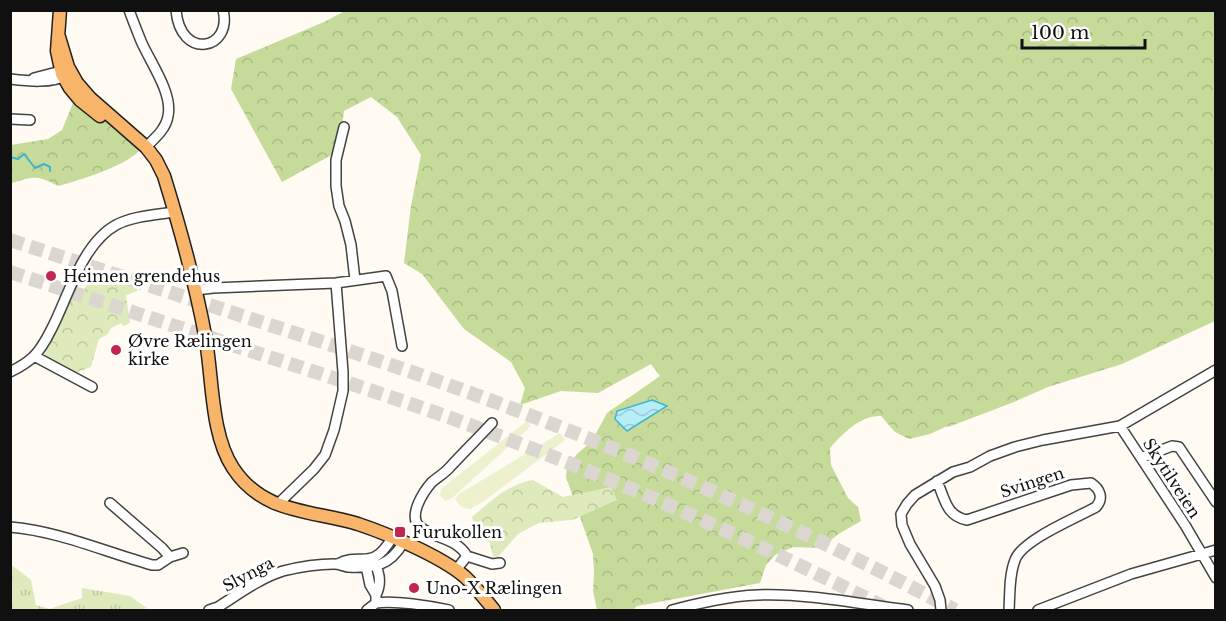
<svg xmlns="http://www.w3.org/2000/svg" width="1226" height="621" font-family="'Libre Baskerville',serif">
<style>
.grass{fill:url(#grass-tufts)}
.forest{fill:url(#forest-crowns)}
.park{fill:url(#park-crowns)}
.pitch{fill:#edf1cd}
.water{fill:url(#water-waves);stroke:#3db5ce;stroke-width:1.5}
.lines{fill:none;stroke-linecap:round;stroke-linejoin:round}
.stream{stroke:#3db5ce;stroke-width:2}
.highway-tunnel{stroke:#dbd7d0;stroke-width:14;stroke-dasharray:14 7;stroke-linecap:butt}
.minor-casing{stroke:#434343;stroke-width:12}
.major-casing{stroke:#212121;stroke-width:15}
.minor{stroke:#fff;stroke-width:9}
.major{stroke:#f8b569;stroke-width:12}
.poi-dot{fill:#c12651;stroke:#fff;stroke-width:2}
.labels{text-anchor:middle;stroke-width:6;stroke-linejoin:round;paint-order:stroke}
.poi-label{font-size:16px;fill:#101010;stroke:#fff;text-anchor:start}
.street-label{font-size:16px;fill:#101010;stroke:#fff}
</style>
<defs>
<pattern id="grass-tufts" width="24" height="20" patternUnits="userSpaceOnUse" patternTransform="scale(1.5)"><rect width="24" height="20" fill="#deeabb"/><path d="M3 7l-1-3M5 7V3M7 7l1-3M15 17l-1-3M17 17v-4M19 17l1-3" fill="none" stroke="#bdc8a0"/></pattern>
<pattern id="forest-crowns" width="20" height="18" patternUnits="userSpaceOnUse" patternTransform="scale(1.5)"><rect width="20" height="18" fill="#c6db9a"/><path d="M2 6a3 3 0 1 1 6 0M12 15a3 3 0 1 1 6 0" fill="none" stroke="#a9bb84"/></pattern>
<pattern id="park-crowns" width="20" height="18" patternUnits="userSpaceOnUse" patternTransform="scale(1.5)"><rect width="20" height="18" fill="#deeabb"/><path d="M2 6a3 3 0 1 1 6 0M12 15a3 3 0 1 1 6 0" fill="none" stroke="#bdc8a0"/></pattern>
<pattern id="water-waves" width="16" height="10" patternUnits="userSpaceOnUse" patternTransform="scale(1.5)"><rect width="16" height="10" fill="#b7edf7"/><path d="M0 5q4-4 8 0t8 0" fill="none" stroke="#9ccad3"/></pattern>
</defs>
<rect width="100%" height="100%" fill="#fffaf2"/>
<!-- grass -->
<path class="grass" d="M13,566L31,580L36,605L49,609L82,598V588L130,596L147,608L138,610H11V568Z"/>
<!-- forest -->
<path class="forest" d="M345,11H1215V321L1122,364L1048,387L1014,402L951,426L945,427L930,434L909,439L895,432L881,416C861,415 842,434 830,448L831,465L848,498L858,507L861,521L840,533L820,548L793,547L775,555L766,565L760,583L637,606L633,610H597L593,591L594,573L593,554L566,477L567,467L577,454L592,441L607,413L660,376L651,364L598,393L561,391L520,405L525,388L511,362L464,329L422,274L404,263L411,206L421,155L397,117L371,97L344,111L339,151L282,182L231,89L236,59L324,22Z
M81,92L133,140L139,151C123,167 80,180 58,186C36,174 34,177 11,183V145L48,139L62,130L73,103Z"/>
<!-- park -->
<path class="park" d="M92,275L140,277L137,291L126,295L130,323L123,326L121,323L111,328L108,334L99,339L91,367L72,374L60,364L44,356L73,295L83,292Z
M533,480L563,497L611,487L617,500L572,520L539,523L518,534L498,557L493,556L490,543L477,532L472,517C492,500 507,485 533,480Z"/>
<!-- pitch -->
<path class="pitch" d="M527,421L531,426L451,499L445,501L440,495L441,489Z
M560,433L565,440L484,501L470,509L461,507L455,499L459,494Z"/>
<!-- water -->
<path class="water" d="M652,400L667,406L627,431L615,419L617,411Z"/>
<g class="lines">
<!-- stream -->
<path class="stream" d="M10,157L18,159L24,154L35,168L44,164L50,167V171"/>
<!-- highway-tunnel -->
<path class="highway-tunnel" d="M10,240C98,269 185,297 273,326C357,353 441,381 524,413C672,470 816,536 955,610
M10,272C96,300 181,328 266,356C349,383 433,410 515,442C641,490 763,546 884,607"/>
<defs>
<path id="minor" d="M129,10C133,21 137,31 141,41C150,62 173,93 168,116C166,129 155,138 146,147
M176,10C180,61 233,50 223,10
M34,78L61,71H67
M10,79C27,81 52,84 67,75
M10,119L30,120
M344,127L336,160V186L339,206L345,221L351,245L355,280
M196,290L213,288L336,283L386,276L392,291L402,346
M34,356L92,387
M10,372C18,368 27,363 33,357C42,349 48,336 53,326C69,294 83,243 116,225C133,216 155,215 174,212
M1120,426L1185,525L1216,578
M1141,458L1172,446L1179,447L1216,502
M937,481C945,499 946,516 967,520L1071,485L1091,483C1100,489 1104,498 1096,507C1076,518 1022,540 1015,560C1009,575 1010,594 1009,610
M110,503L162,548L170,557
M277,505L314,469L325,455L334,430L343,391V372L336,283
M10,527C59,531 105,552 152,565H158L170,557L183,553
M467,556L492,564L500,563
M338,564C361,551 371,573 392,538
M456,570L467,556C457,538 435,539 420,527C407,516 424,491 432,482C438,477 445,473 450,467C464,452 478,438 492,423
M376,595C382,583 380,568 370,559L366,566L370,585L376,595V603
M376,603C394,600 431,606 449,610
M209,610L218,607C239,594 260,578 283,571C299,567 318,564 334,564C339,564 343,566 348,567C374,568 389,567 403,543
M367,610L376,603
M672,610C700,603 729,596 758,595C806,593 860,604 908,610
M941,610L940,600L935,586L910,544L902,525L901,514L907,504L915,495L953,472L970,467L990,456L1015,447L1043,440L1120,426L1216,370
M1038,610L1131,574L1216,550"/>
<path id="major" d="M60,10L57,51L62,74L70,88L80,100L100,116
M59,37L68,67L77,83L90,98L146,147L156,160L164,176C180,228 195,281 205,335C213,376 210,433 233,468C263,514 311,510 358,524C388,534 440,556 464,576C475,586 485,599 494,610"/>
</defs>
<!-- minor casing -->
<use href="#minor" class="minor-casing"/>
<!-- major casing -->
<use href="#major" class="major-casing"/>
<!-- minor -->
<use href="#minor" class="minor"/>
<!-- major -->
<use href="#major" class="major"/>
</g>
<!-- markers -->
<g class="poi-dot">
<circle cx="51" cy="276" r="6"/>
<circle cx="116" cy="350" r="6"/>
<rect x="394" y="526" width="12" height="12" rx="3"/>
<circle cx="414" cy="588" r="6"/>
</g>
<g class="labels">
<!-- poi labels -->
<g class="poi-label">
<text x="63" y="282">Heimen grendehus</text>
<text x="128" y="347">Øvre Rælingen<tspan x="128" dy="18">kirke</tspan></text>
<text x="412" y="538">Furukollen</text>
<text x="426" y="594">Uno-X Rælingen</text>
</g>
<!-- street labels -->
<g class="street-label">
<text transform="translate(1172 478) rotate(57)" y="6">Skytilveien</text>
<text transform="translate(1032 482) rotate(-18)" y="6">Svingen</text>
<text transform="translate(248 574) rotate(-28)" y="6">Slynga</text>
</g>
</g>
<!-- border -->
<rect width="1226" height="621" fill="none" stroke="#101010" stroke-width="24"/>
<!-- scale -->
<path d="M1022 39v9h123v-9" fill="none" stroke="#101010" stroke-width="3"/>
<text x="1031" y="39" font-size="18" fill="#101010" stroke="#ffffff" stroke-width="4.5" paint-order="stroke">100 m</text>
</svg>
